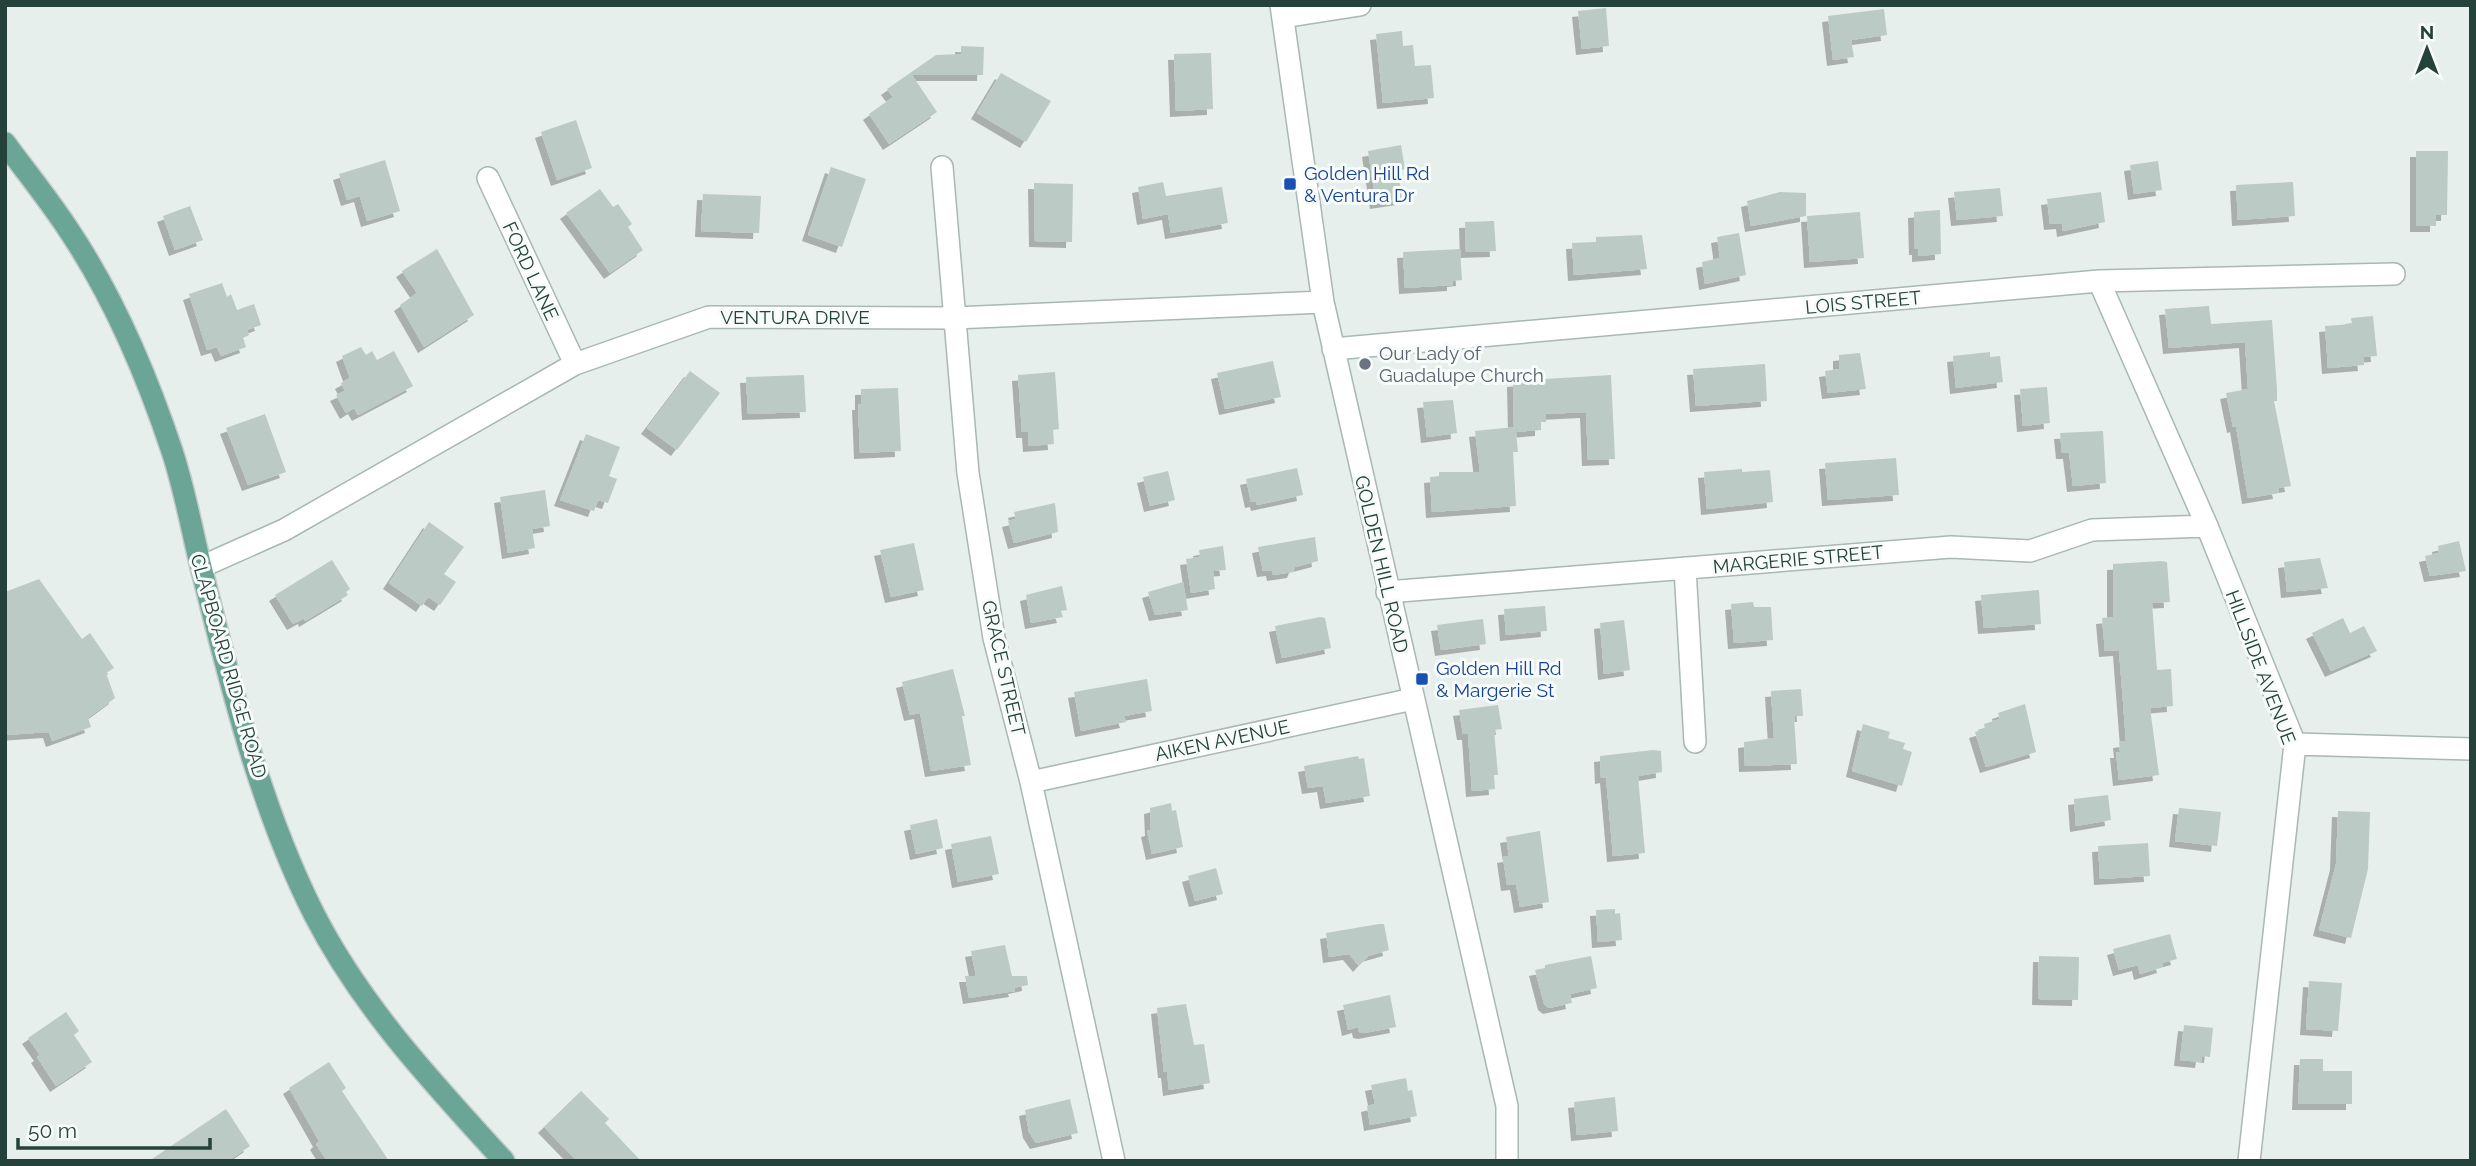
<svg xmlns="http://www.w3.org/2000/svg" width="2476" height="1166" font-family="Raleway,sans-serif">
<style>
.building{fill:#bbcac4;filter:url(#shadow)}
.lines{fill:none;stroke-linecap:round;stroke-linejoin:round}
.minor-casing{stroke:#a8b8b2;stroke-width:24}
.major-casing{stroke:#c2cac8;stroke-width:24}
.minor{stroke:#fff;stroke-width:21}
.major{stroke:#6aa596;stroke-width:21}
.transit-dot{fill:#1a4fb4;stroke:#f7fbf9;stroke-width:2.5}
.worship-dot{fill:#6b7280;stroke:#f7fbf9;stroke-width:2.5}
.labels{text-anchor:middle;stroke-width:6;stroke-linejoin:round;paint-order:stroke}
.transit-label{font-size:19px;fill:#164399;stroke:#f7fbf9;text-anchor:start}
.street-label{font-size:19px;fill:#24423a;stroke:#f7fbf9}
.worship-label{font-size:19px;fill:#5b616d;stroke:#f7fbf9;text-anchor:start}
</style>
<defs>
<filter id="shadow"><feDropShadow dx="-6" dy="6" stdDeviation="0" flood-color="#0004"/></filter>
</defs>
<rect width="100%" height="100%" fill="#e6efeb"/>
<!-- building -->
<path class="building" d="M1606,8L1609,46L1582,49L1578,11Z
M1884,9L1887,35L1851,40L1854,57L1833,60L1828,16Z
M1402,31L1403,46L1413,45L1415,66L1431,65L1434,98L1383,103L1376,34Z
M961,46L984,47L983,75H912L937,112L889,144L869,114L893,97L887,89L936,55L961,54Z
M1211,53L1213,109L1176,111L1174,54Z
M1001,73L1051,101L1026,142L977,113Z
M576,120L592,168L557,180L541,132Z
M1401,145L1405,169L1398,171L1402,199L1376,203L1368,151Z
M2416,151H2448L2447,215H2436V226H2416Z
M385,160L400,211L367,221L360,196L347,200L339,174Z
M2158,161L2162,190L2134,194L2130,165Z
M831,167L866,179L842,247L808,235Z
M1163,182L1166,196L1222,187L1228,223L1171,233L1168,214L1143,219L1138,187Z
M2293,182L2295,216L2238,220L2236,185Z
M1034,183L1073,184L1072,242L1035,241Z
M2000,188L2003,216L1957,220L1954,192Z
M600,189L613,207L618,204L632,224L628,227L643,250L610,273L566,213Z
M1780,192L1806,193V216L1751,226L1747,201Z
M2101,192L2105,222L2063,231L2062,223L2050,224L2047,199Z
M703,194L761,196L759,233L701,231Z
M190,206L203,240L175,250L163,216Z
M1940,210L1941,254L1918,256V249H1915L1914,212Z
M1860,212L1864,258L1810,262L1807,216Z
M1494,221L1496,251L1466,252L1465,222Z
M1739,233L1746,275L1705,284L1702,262L1720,258L1717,237Z
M1642,235L1647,269L1574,275L1572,243L1596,242V237Z
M437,249L474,315L424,347L400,305L417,293L402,271Z
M1460,249L1462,280L1453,281V285L1405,288L1403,252Z
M222,283L227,297L231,294L237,310L254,304L261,325L247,330L249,335L243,338L246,347L221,356L217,347L207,350L189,294Z
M2209,306L2211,324L2272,320L2277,389V401H2274L2291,486L2278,488L2279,493L2248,498L2236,426L2233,427L2226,393L2248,389L2245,342L2169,348L2165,309Z
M2373,316L2377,356L2363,357L2364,365L2328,368L2325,326L2352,324L2351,318Z
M361,347L366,355L372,351L377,360L394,351L413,386L358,415L354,408L346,413L336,395L345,391L341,383L350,378L342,356Z
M1990,352V357L2000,356L2003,382L1956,388L1953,356Z
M1860,353L1866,389L1828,393L1825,371L1839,369V355Z
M1273,361L1281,397L1225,409L1217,373Z
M1765,364L1767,401L1696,406L1693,369Z
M690,371L720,393L677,450L647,428Z
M1055,372L1059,429L1053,430L1054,444L1029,446L1028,432H1022L1018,375Z
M804,375L806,412L748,414L746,377Z
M1611,375L1615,459L1588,460L1586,412L1546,414V422H1541V430L1516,432L1518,452H1513L1516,506L1432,512L1430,477L1439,476V472H1480L1475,431L1514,427L1513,381Z
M2047,387L2050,423L2023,426L2020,389Z
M898,388L901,451L860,453L858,404H861V389Z
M1453,400L1457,433L1427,437L1423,402Z
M265,414L286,472L248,485L226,428Z
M2103,431L2106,483L2073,486L2069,453H2062L2060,433Z
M586,434L620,447L609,476L617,479L608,503L598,500L594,511L560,500Z
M1896,458L1899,495L1828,500L1825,463Z
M1297,468L1303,495L1257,505L1256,501L1251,502L1246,479Z
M1742,469V472L1770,470L1773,502L1707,509L1704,472Z
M1168,471L1175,500L1150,506L1143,477Z
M545,490L550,526L532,529L535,548L508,553L500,497Z
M1055,503L1058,532L1014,543L1008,521L1016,519L1014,512Z
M429,522L464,547L444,574L456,582L440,605L428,597L422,606L389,583Z
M1315,537L1318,561L1295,567L1293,572L1273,575L1272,570L1263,571L1258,547Z
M2459,541L2466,571L2430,576L2425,556L2439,553L2438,546Z
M914,543L924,590L891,597L880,550Z
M1223,546L1226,570L1213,571L1215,589L1191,593L1186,559L1200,557L1199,550Z
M2320,558L2328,588L2287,592L2284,562Z
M332,560L350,589L346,592L348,595L305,621L304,618L293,624L275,595Z
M2161,561L2167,562L2170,602L2152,603L2157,670L2171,669L2173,706L2150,708L2159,775L2119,780L2116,752H2120L2119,742L2126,741L2119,650L2105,651L2102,618L2113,617V564Z
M39,579L82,639L90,633L114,668L106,673L115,698L88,718L91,727L52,741L49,732L5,735V592Z
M1183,582L1188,610L1155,615L1148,592Z
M1062,586L1067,610L1061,611L1063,617L1031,623L1026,595Z
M2039,590L2041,624L1984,628L1981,595Z
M1753,602L1754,607H1771L1773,640L1734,643L1731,604Z
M1545,606L1547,631L1506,635L1504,609Z
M1320,617L1325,618L1331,648L1282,658L1275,626Z
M2343,618L2350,633L2364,626L2377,651L2331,671L2312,633Z
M1483,619L1486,644L1441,650L1437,625Z
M1624,620L1630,670L1604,674L1600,623Z
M953,669L965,716H962L971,765L931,771L920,713L910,715L902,682Z
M1147,679L1152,711L1124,716L1126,722L1081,731L1074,692Z
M1801,689L1803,716H1794L1797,764L1745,766L1744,742L1774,738L1771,691Z
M2025,704L2036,752L1986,767L1975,732L1985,729L1984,724L2000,719L1998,713Z
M1498,705L1502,729L1494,730L1498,775H1494L1495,789L1472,791L1468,734H1463L1459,710Z
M1863,724L1890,732L1888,738L1905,743L1903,749L1912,752L1902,786L1852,771Z
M1653,750L1661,751L1662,772L1638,776L1645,853L1613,856L1606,777L1601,778L1600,756Z
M1358,756L1359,759L1364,758L1370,796L1326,803L1323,786L1308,788L1304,766Z
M2108,795L2111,820L2076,826L2074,799Z
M1171,803L1172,811L1176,810L1183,847L1152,854L1147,831L1151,830L1150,808Z
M2179,808L2221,812L2217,846L2175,841Z
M2338,811L2370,812L2368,869L2351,938L2319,930L2336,864Z
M937,819L943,848L916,854L910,825Z
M1540,831L1549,902L1520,907L1516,884L1507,885L1503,857L1509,856L1506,837Z
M991,836L999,874L958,882L951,844Z
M2148,843L2150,876L2100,879L2098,846Z
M1216,868L1223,894L1195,901L1188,876Z
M1615,909V914L1620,913L1622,940L1598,942L1596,910Z
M1379,924H1384L1389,950L1368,956L1359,966L1349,954L1329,957L1326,933Z
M2170,934L2177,959L2162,963L2163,967L2140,974L2138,965L2119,970L2113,949Z
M1005,945L1012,976H1027L1028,985L1014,988L1015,991L969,998L965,976H976L971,951Z
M1591,956L1597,988L1570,994L1572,1003L1549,1008L1544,1004L1535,970L1545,968V965Z
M2039,956L2079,957L2078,1000L2038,999Z
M2309,981L2342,983L2338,1031L2306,1029Z
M1390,995L1396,1027L1364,1033L1359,1032L1358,1027L1348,1030L1343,1005Z
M1186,1004L1194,1045L1204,1044L1210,1083L1169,1090L1167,1072H1164L1157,1008Z
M66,1012L79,1031L74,1035L92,1062L56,1086L37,1057L40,1055L28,1038Z
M2184,1025L2213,1028L2210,1057L2202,1056L2201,1062L2180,1060Z
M2300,1059H2323V1071H2352V1104H2298Z
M329,1062L346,1088L342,1091L389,1161H327L316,1144L319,1141L289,1088Z
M1406,1078L1408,1091L1412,1090L1417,1116L1370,1125L1367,1106L1375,1104L1371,1085Z
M581,1091L609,1119L605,1123L641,1161H577L544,1127Z
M1615,1097L1618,1131L1577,1135L1574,1102Z
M1070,1099L1078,1133L1036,1143L1029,1132L1025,1110Z
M226,1109L250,1146L228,1161H149Z"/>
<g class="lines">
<defs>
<path id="minor" d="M1281,5L1323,302L1507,1106V1161
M1283,17L1360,5
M942,167L968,473L994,638L1031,782L1114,1161
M488,178L575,364
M2099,281L2207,526L2295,744L2249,1161
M1333,349L2099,281L2394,274
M201,567L284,530L575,364L709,317L954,318L1323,302
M1685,568L1695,742
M1387,592L1951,547L2030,551L2092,530L2207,526
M2295,744L2471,749
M1031,782L1413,699"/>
<path id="major" d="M5,143C27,173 50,201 70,232C114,298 147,376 172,451C184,487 191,526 200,563C230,682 259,805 314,914C362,1008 434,1084 504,1161"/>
</defs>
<!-- minor casing -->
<use href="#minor" class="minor-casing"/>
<!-- major casing -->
<use href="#major" class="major-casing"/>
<!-- minor -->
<use href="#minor" class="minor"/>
<!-- major -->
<use href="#major" class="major"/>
</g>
<!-- markers -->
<g class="transit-dot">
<rect x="1283" y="177" width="14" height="14" rx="3.5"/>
<rect x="1415" y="672" width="14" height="14" rx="3.5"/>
</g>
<circle class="worship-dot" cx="1365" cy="364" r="7"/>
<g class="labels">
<!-- transit labels -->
<g class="transit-label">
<text x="1304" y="180">Golden Hill Rd<tspan x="1304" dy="22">&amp; Ventura Dr</tspan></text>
<text x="1436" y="675">Golden Hill Rd<tspan x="1436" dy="22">&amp; Margerie St</tspan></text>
</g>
<!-- street labels -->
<g class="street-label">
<text transform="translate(531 271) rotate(65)" y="7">FORD LANE</text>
<text transform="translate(1863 302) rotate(-5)" y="7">LOIS STREET</text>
<text x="795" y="324">VENTURA DRIVE</text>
<text transform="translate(1798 559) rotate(-5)" y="7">MARGERIE STREET</text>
<text transform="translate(1382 564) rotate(77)" y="7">GOLDEN HILL ROAD</text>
<text transform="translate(229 666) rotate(74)" y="7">CLAPBOARD RIDGE ROAD</text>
<text transform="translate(2261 667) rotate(69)" y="7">HILLSIDE AVENUE</text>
<text transform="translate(1004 668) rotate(77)" y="7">GRACE STREET</text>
<text transform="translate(1222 740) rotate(-12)" y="7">AIKEN AVENUE</text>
</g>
<!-- worship labels -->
<g class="worship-label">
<text x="1379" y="360">Our Lady of<tspan x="1379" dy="22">Guadalupe Church</tspan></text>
</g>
</g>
<!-- border -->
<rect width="2476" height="1166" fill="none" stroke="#24423a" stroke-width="14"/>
<!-- north arrow -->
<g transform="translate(2427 49)" stroke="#f7fbf9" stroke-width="5" paint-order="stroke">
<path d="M0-5L12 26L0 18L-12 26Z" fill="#24423a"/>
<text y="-10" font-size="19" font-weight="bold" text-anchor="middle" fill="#24423a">N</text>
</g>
<!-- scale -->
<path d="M18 1138v10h192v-10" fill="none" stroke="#24423a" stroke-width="3.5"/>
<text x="28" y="1138" font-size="21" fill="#24423a" stroke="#f7fbf9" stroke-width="5" paint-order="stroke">50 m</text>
</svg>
